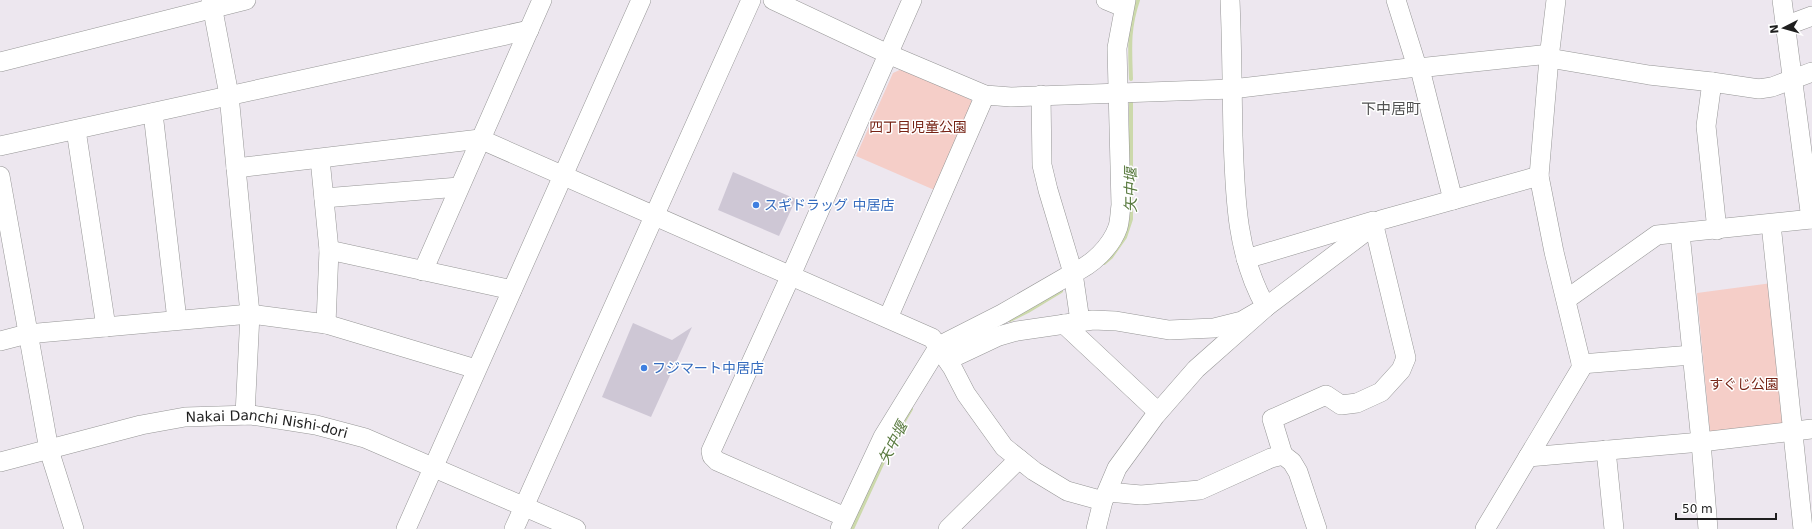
<svg xmlns="http://www.w3.org/2000/svg" width="1812" height="529" font-family="'DejaVu Sans','Noto Sans JP',sans-serif">
<style>
.park{fill:#f5cec8}
.lines{fill:none;stroke-linecap:round;stroke-linejoin:round}
.stream{stroke:#ccd9ab;stroke-width:4}
.building{fill:#cec7d5}
.minor-casing{stroke:#969696;stroke-width:20}
.minor{stroke:#fff;stroke-width:19}
.shop-dot{fill:#3f7fe0;stroke:#fff;stroke-width:1.5}
.labels{text-anchor:middle;stroke-width:3;stroke-linejoin:round;paint-order:stroke}
.park-label{font-size:14px;fill:#762315;stroke:#fff}
.shop-label{font-size:14px;fill:#366cbe;stroke:#fff;text-anchor:start}
.street-label{font-size:14px;fill:#1f1f1f;stroke:#fff}
.neighbourhood-label{font-size:15px;fill:#525252;stroke:#fff}
.water-label{font-size:15px;font-style:italic;fill:#597a3f;stroke:#fff}
</style>
<rect width="100%" height="100%" fill="#ede7ef"/>
<!-- park -->
<path class="park" d="M904,68L971,100L975,110L939,192L856,156L893,73Z
M1772,283L1787,424L1710,433L1697,293Z"/>
<g class="lines">
<!-- stream -->
<path class="stream" d="M1131,79C1130,49 1128,29 1138,0
M1104,263L1111,257L1125,237L1131,219V103
M1010,320L1028,311L1061,291
M852,529L894,438L911,409"/>
</g>
<!-- building -->
<path class="building" d="M733,172L796,199L779,236L718,210Z
M633,323L672,340L692,327L651,417L602,397Z"/>
<g class="lines">
<defs>
<g id="minor">
<path d="M211,0L229,95L250,314L245,415"/>
<path d="M773,0L888,54L985,95L1011,97L1232,89L1417,67"/>
<path d="M1106,0L1123,7"/>
<path d="M1396,0L1417,67L1421,73L1453,200"/>
<path d="M1782,0L1811,219"/>
<path d="M1785,26L1812,16"/>
<path d="M1549,58L1649,75L1712,82L1759,89L1772,87L1812,72"/>
<path d="M0,62L246,0"/>
<path d="M1418,68L1550,54"/>
<path d="M1712,82L1706,126L1717,230"/>
<path d="M1041,95L1042,165L1048,190L1073,273L1080,321"/>
<path d="M153,113L177,320"/>
<path d="M76,130L106,327"/>
<path d="M0,146L529,30"/>
<path d="M320,159L329,250L326,324"/>
<path d="M236,168L480,139L932,338L952,367L966,394L1004,447L1034,471L1067,491L1103,501"/>
<path d="M0,176L49,450L74,529"/>
<path d="M324,198L459,187"/>
<path d="M1771,224L1803,529"/>
<path d="M1680,233L1701,442L1708,529"/>
<path d="M329,250L512,290"/>
<path d="M1246,259L1373,221"/>
<path d="M423,271L542,0"/>
<path d="M1567,299L1657,235L1812,219"/>
<path d="M888,318L985,95"/>
<path d="M1064,324L1158,412"/>
<path d="M0,341L27,334L250,314L326,324L476,369"/>
<path d="M948,360L999,336L1017,331L1093,320L1116,321L1169,330L1214,328L1242,321L1266,307C1236,255 1235,195 1233,136C1232,91 1232,45 1230,0"/>
<path d="M1581,364L1692,355"/>
<path d="M1606,450L1614,529"/>
<path d="M1283,455L1272,419L1326,395L1341,405L1357,403L1381,392L1401,370L1406,358L1374,226"/>
<path d="M1528,457L1701,442L1812,429"/>
<path id="s1" d="M0,462L141,425L185,417L251,415L316,425L365,438L576,529"/>
<path d="M1108,492L1141,495L1200,490L1271,458L1283,455L1292,462L1298,472L1317,529"/>
<path d="M845,517L717,461L712,456L711,451L791,275L912,0"/>
<path d="M406,529L641,0"/>
<path d="M514,529L751,0"/>
<path d="M840,529L883,437L939,346L1002,314L1073,273C1092,265 1111,247 1118,227C1120,220 1120,212 1121,205L1117,48L1126,0"/>
<path d="M948,529L1019,459"/>
<path d="M1096,529L1103,501L1117,468L1155,416L1196,369L1266,307L1381,220L1539,176"/>
<path d="M1485,529L1582,367L1554,252L1539,176L1549,58L1556,0"/>
</g>
</defs>
<!-- minor casing -->
<use href="#minor" class="minor-casing"/>
<!-- minor -->
<use href="#minor" class="minor"/>
</g>
<!-- markers -->
<g class="shop-dot">
<circle cx="756" cy="205" r="4"/>
<circle cx="644" cy="368" r="4"/>
</g>
<g class="labels">
<!-- park labels -->
<g class="park-label">
<text x="918" y="132">四丁目児童公園</text>
<text x="1744" y="389">すぐじ公園</text>
</g>
<!-- shop labels -->
<g class="shop-label">
<text x="764" y="210">スギドラッグ 中居店</text>
<text x="652" y="373">フジマート中居店</text>
</g>
<!-- street labels -->
<g class="street-label">
<text dy="5" stroke="none"><textPath href="#s1" startOffset="273">Nakai Danchi Nishi-dori</textPath></text>
</g>
<!-- neighbourhood labels -->
<g class="neighbourhood-label">
<text x="1391" y="114">下中居町</text>
</g>
<!-- water labels -->
<g class="water-label">
<text transform="translate(1131 190) rotate(-90)" y="5">矢中堰</text>
<text transform="translate(893 443) rotate(-63)" y="5">矢中堰</text>
</g>
</g>
<!-- north arrow -->
<g transform="translate(1784 28) rotate(264)" stroke="#ffffff" stroke-width="3" paint-order="stroke">
<path d="M0-3L7 15L0 10L-7 15Z" fill="#1f1f1f"/>
<text y="-6" font-size="11" font-weight="bold" text-anchor="middle" fill="#1f1f1f">N</text>
</g>
<!-- scale -->
<path d="M1676 513v6h100v-6" fill="none" stroke="#1f1f1f" stroke-width="2"/>
<text x="1682" y="513" font-size="12" fill="#1f1f1f" stroke="#ffffff" stroke-width="3" paint-order="stroke">50 m</text>
</svg>
